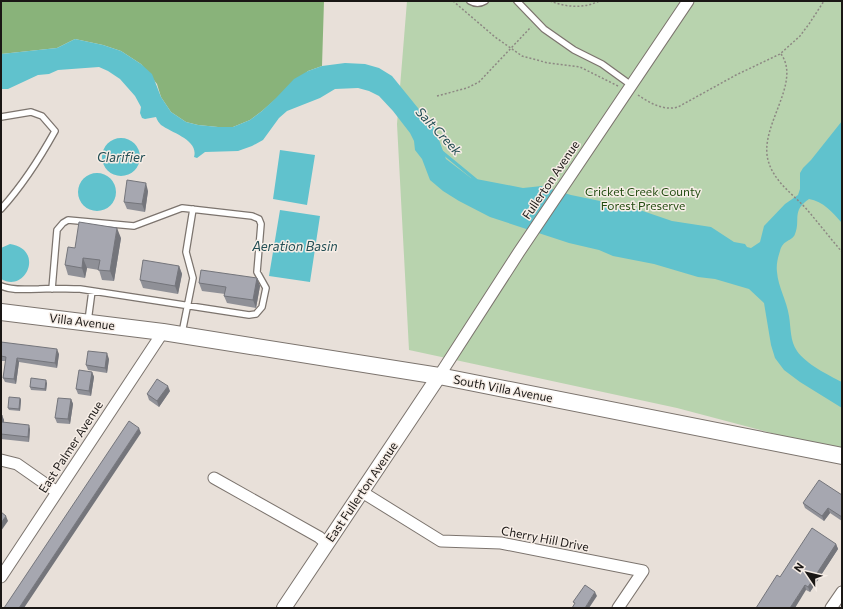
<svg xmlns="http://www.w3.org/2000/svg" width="843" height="609" font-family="Commissioner,sans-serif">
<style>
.green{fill:#b8d3ae}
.forest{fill:#89b37a}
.water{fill:#60c2cd}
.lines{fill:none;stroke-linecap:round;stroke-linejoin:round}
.stream{stroke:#60c2cd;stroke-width:3}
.service-casing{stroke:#7c746e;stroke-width:8}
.minor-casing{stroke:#7c746e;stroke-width:13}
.tertiary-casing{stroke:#7c746e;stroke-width:16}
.secondary-casing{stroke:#7c746e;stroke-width:18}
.path{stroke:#8d8883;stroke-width:1.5;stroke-dasharray:2 2;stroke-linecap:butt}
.service{stroke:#fff;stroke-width:5.5}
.minor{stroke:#fff;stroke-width:11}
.tertiary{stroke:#fff;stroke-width:14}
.secondary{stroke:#fff;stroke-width:16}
.wall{fill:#8f9097}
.shaded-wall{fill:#74757b}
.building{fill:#a6a7b0;stroke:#74757b}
.labels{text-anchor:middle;stroke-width:3;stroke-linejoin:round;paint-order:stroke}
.street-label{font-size:12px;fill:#1a1715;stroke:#f6ede6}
.park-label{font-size:12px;fill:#234c11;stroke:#f6ede6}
.water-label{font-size:13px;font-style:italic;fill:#234f55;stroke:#f6ede6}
</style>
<rect width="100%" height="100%" fill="#e8e0d9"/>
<!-- green -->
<path class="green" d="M407,1H842V450L790,438L677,408L409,350L397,124Z"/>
<!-- forest -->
<path class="forest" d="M1,1H324L322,66L308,71L262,111L250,120L233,127H218L198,125L186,122L171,112L161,97L157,84L141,64L121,51L103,45L75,39L57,48L1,54Z"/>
<!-- water -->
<path class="water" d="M75,39L103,45L121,51L141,64L152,74L161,97L171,112L186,122L198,125L218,127H233L250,120L262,111L276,98L294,79L308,71L322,66L345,63L365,64L379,68L392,76L435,129L446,159L471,178L523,188L542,186L571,195L634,208L672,221L711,227L734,242L745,244L747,247L751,248L760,242L764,226L785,204L798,195L800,189V173L803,168L811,160L842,121V223C833,213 823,201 809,199C791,211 801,220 795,234C792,242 783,239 780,251C778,257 776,265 777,272C778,287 787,301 789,316C791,328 790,341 797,351C806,364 828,375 842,382V408L800,382L784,370L775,358L771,345L764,303L749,289L715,279L698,277L654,264L613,256L599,250L569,243L490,217L459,201L443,191L430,180L422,159L415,150L414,141L410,133L393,111L379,96L369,91L358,88L335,89L320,98L287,111L279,118L263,140L252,146L238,151L205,152L197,158L194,157C199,140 172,133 161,125C159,123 157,120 156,117L145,119L142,118L140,113L141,107L135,96L120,79L108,71L99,67L58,70L49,74L38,75L8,89H1V54L57,48Z
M102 157a19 19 0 1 1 38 0a19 19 0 1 1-38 0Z
M280,150L315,155L307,205L273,199Z
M78 192a19 19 0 1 1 38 0a19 19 0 1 1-38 0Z
M280,210L320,216L310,282L269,276Z
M10,244C45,249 26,294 1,279V248Z"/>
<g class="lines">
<!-- stream -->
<path class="stream" d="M442,152L476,180"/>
<defs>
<path id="service" d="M470,1C475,4 480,4 485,1
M517,1L544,29L574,50L602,64L631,85
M1,117L31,112L42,116L55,131C40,158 22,186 1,209
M1,286C13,291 26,289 39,289C52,288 66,289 80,289L249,315L256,314L262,307L266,288L257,272L261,224L259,219L252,216L182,208L134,226L68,220L63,223L57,230L52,289
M88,321L92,291
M182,333L193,278L186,252L193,209"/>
<path id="minor" d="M439,376L519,252L688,1
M1,460L17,464L57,492
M214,478L319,537L327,544
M362,492L441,541L501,543L643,571L618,608
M1,577L163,332
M831,608L842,592"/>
<path id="tertiary" d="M284,608L439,376"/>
<path id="secondary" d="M1,312L163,332L439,376L842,456"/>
</defs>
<!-- service casing -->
<use href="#service" class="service-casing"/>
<!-- minor casing -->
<use href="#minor" class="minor-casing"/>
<!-- tertiary casing -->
<use href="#tertiary" class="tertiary-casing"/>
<!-- secondary casing -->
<use href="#secondary" class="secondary-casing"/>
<!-- path -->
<path class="path" d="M453,1L495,37L522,56L548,63L580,67L618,86
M550,1C565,7 584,9 599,1
M781,54C802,83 759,126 768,160C774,183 795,195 809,212C820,225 831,239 842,252
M638,95C650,103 663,111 678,107L736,75L780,54L800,36L809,24L824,1
M437,96L467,88L479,82L531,27"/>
<!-- service -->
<use href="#service" class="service"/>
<!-- minor -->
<use href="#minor" class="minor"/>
<!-- tertiary -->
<use href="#tertiary" class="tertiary"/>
<!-- secondary -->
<use href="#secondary" class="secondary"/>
</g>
<!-- wall -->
<path class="wall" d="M148,191L145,212L127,209L124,202Z
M121,238L114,281L102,280L99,270L87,268L85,278L68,275L65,265L75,248Z
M179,266L182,274L178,294L143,288L140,280Z
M257,278L260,286L256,308L227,303L224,296L225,294L202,291L199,283Z
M1,342L59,354L57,368L19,362L16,384L5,382L3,378L6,361H1Z
M109,359L107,373L88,370L86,365Z
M92,372L94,377L91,396L78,394L76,389Z
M47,383L46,391L31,390L30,387Z
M170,391L159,407L149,400L147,394Z
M20,398L21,400L20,411L9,410L8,408Z
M71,399L73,404L70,424L57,423L55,418Z
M1,415L4,420V423L30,429L29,442L1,439Z
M842,495V521L830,513L824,521L805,508L803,503Z
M836,544L838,549L810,592L780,577Z"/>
<!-- shaded-wall -->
<path class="shaded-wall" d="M146,183L148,191L145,212L142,204Z
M117,228L121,238L114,281L110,271Z
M83,258L87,268L85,278L82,268Z
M179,266L182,274L178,294L175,286Z
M257,278L260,286L256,308L253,300Z
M57,349L59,354L57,368L55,363Z
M107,353L109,359L107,373L105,368Z
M17,358L19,362L16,384L14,379Z
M92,372L94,377L91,396L89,391Z
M46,380L47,383L46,391L45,389Z
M168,386L170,391L159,407L157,401Z
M20,398L21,400L20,411L19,409Z
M71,399L73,404L70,424L68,419Z
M2,415L4,420L3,427L2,422Z
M29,425L30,429L29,442L28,437Z
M139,428L141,433L24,608H19Z
M828,508L830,513L824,521L822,516Z
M6,516L8,521L1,531V523Z
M836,544L838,549L810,592L808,587Z
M805,585L806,590L795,608H790Z
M595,592L597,596L589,608H585Z"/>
<!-- building -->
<path class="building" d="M127,180L146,183L142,204L124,202Z
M79,222L117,228L110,271L98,270L100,260L83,258L82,268L65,265L68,247L75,248Z
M143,260L179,266L175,286L140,280Z
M201,270L257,278L253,300L224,296L226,287L199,283Z
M1,342L57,349L55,363L17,358L14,379L3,378L6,357L1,356Z
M88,351L107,353L105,368L86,365Z
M79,370L92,372L89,391L76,389Z
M31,378L46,380L45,389L30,387Z
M157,379L168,386L157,401L147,394Z
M9,397L20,398L19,409L8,408Z
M58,398L71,399L68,419L55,418Z
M1,415H2V422L29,425L28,437L1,434Z
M129,421L139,428L19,608H4Z
M819,480L842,495V517L828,508L822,516L803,503Z
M1,512L6,516L1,523Z
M812,528L836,544L808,587L805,585L790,608H756L777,575L780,577Z
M585,585L595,592L585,608H572L575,603L573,602Z"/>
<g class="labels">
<!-- street labels -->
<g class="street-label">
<text transform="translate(551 180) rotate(-56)" y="4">Fullerton Avenue</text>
<text transform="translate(82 322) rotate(7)" y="4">Villa Avenue</text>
<text transform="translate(503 389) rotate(11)" y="4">South Villa Avenue</text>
<text transform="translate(71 447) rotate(-57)" y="4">East Palmer Avenue</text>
<text transform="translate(362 492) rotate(-56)" y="4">East Fullerton Avenue</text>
<text transform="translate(545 539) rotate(11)" y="4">Cherry Hill Drive</text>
</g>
<!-- park labels -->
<g class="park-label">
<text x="643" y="196">Cricket Creek County<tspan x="643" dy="14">Forest Preserve</tspan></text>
</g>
<!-- water labels -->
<g class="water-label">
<text transform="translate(439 131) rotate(47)" y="5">Salt Creek</text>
<text x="121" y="162">Clarifier</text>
<text x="295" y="251">Aeration Basin</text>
</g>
</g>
<!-- border -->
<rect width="843" height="609" fill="none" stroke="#1a1715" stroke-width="4"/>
<!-- north arrow -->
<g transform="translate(807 573) rotate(305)" stroke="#f6ede6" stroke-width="3" paint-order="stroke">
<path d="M0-3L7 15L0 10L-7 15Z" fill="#1a1715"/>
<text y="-6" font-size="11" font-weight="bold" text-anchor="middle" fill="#1a1715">N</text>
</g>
</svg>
